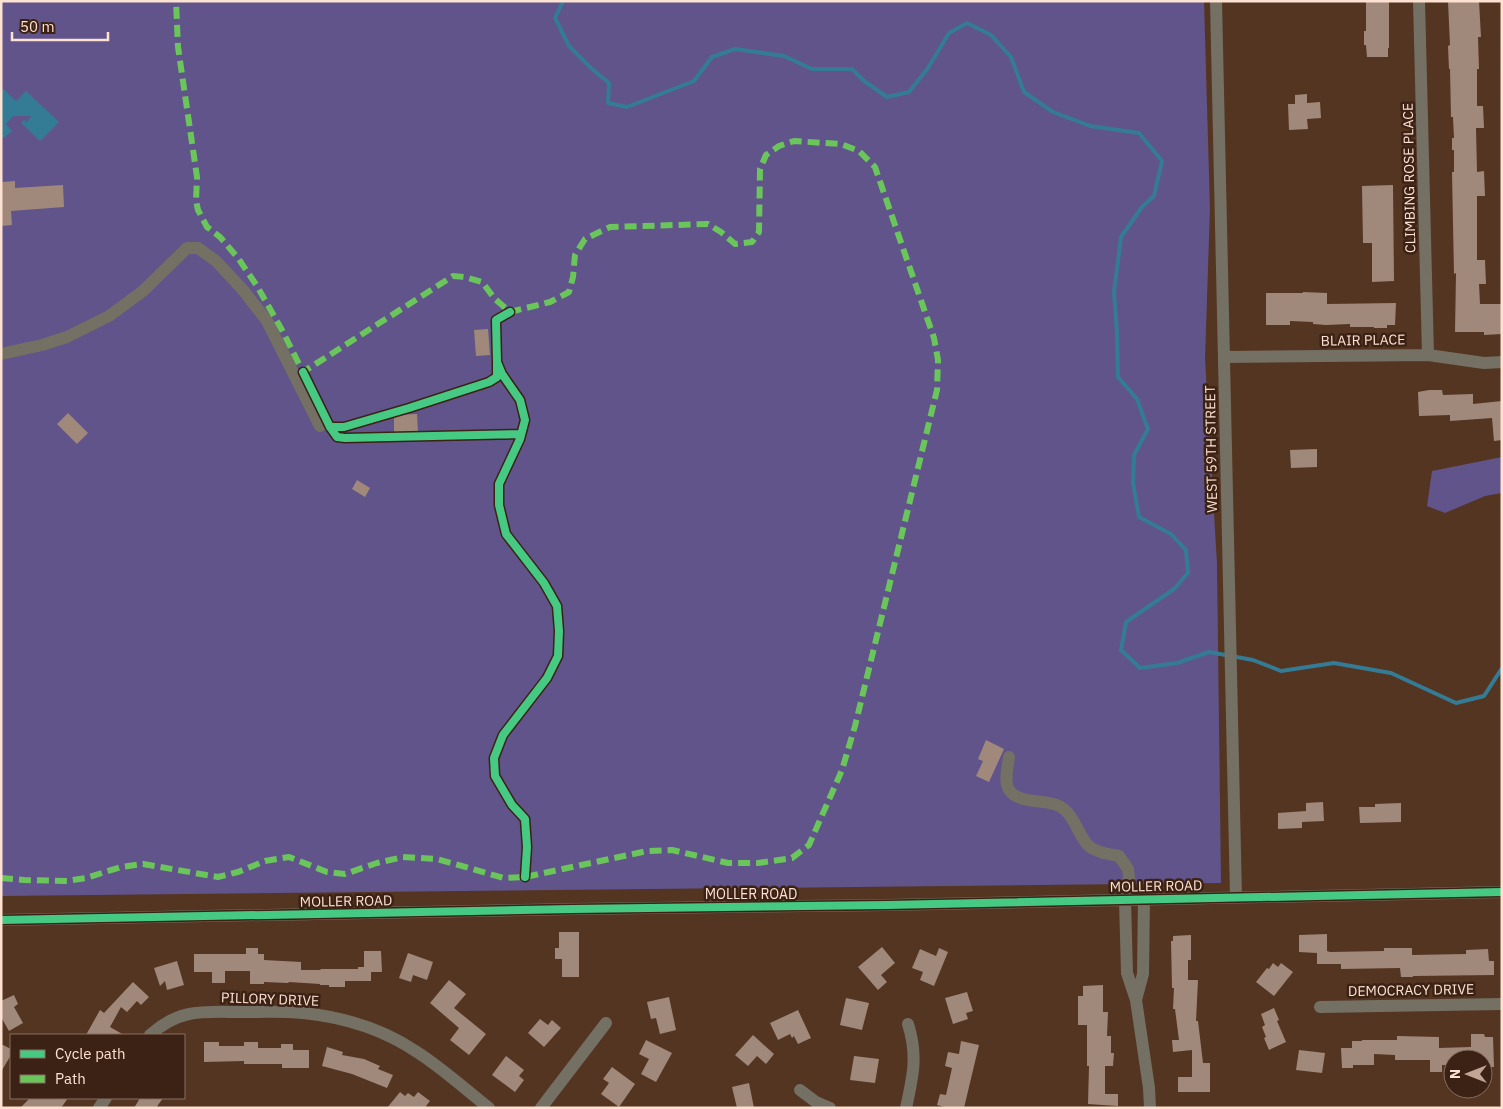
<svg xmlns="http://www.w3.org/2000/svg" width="1503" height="1109" font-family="'IBM Plex Sans',sans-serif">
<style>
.green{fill:#60548b}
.water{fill:#347b96}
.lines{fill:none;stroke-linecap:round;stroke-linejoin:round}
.stream{stroke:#347b96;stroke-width:4}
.building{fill:#a0897b}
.minor{stroke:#747064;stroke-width:12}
.quiet{stroke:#6ac65a;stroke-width:6;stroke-dasharray:12 6;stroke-linecap:butt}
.cycleway-casing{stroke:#3c2214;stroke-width:11}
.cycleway{stroke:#46c982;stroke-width:8}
.labels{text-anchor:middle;stroke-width:5;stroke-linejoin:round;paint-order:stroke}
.street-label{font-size:14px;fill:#fde1d2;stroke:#3c2214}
</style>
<rect width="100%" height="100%" fill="#543521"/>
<!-- green -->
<path class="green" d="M1,1H1204L1210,209L1205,359L1217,564L1221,883L1,896Z
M1502,457V493L1485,496L1445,513L1427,506L1432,471Z"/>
<!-- water -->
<path class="water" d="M1,87L16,101L26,91L59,122L40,141L21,123L24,120L27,122L31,116H13L6,124L12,131L4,138L1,135Z"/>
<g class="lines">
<!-- stream -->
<path class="stream" d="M563,1L555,18L569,46L591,68L609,83L608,103L627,107L694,81L712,57L735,49L784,56L812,69H852L864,81L887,97L909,92L928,68L949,33L967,23L991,35L1011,57L1024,92L1053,112L1090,126L1139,133L1162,161L1154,196L1142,207L1121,237L1114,292L1117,333L1118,377L1137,399L1148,429L1134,455L1133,483L1139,517L1171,534L1186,550L1188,573L1174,589L1126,622L1121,650L1140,668L1177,663L1209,652L1253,660L1281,671L1334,663L1391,673L1456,703L1484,696L1502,668"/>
</g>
<!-- building -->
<path class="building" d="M1366,1H1389V48H1388V57H1367L1366,45H1364V31H1366Z
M1448,1H1479L1481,37H1478L1479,69H1477V106H1483L1484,128H1476L1477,172L1484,171L1485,196H1477V260H1485L1486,284H1479L1480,304H1502V334L1484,335V332H1455L1456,273L1454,274L1452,172H1454V150H1452V138H1454L1453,117H1451L1450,69H1449L1448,46L1450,45Z
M1307,94V103L1320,102L1321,118L1307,119L1308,129L1289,130L1288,104H1295V95Z
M15,181V188L63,185L64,207L11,211L12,225L1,226V182Z
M1393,185L1394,281L1372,282V243H1363L1362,186Z
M1303,292L1327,293V304L1396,303L1395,325H1387V328H1374V327H1350V324L1326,325L1313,324V322L1290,321V325H1266V293H1303Z
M488,329L490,355L476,356L474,330Z
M1429,390H1442L1443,395L1473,394V404L1502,401V440L1494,441L1492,418L1450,421V415L1419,416L1418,392Z
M68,413L88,433L77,444L57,424Z
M417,414L418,433L394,434V415Z
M1317,449V467L1291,468L1290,450Z
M357,480L370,488L365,497L352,489Z
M986,740L1004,749L989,782L976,776L983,761L978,759Z
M1323,802L1324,821L1302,822V828L1278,829V813L1306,811V803Z
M1401,803V822L1360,823L1359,807H1375V804Z
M559,932H579V977H562V959H555V948H559Z
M1327,934V951L1330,952L1384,951V948H1412V955L1466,954V950L1488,949L1489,961H1494V975L1413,976V977H1401L1400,968L1341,969V964H1317V953L1299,952V935Z
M1191,935V960H1188V980H1198L1196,1021H1198L1203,1063H1210V1092H1178V1077H1192V1050L1173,1052L1172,1040H1179L1175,1009H1173L1174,988H1172L1171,941H1173V936Z
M882,947L895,963L881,975L887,982L878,990L858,967Z
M246,948H258V954H264V960L301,962V970H320L321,969H358V967H364V951H381L382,972H371V981H345V987H329V985H320V984L289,982L288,983L264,982V984H250V971H225V983H212V972H194V954H246Z
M939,948L948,952L934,986L920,980L923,972L912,968L920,949L936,956Z
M408,953L433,962L427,980L413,975L411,982L399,978Z
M177,961L184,985L167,990L165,981L160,986L154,968Z
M1273,963L1278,967L1281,963L1293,972L1274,996L1256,982L1267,968L1269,969Z
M449,980L466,994L454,1008L486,1034L469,1055L450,1040L459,1028L430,1003Z
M133,982L149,997L141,1005L137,1001L127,1012L121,1007L110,1027L124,1035H86L100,1010L104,1013Z
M1103,985V1012H1108L1107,1036H1111V1053H1114L1113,1066H1105V1094H1118V1106L1088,1104L1089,1066H1087V1025H1078V996H1083V986Z
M967,992L973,1011L966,1013L968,1019L953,1024L945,998Z
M14,995L18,1004L14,1007L23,1023L9,1031L1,1017V1001Z
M669,997L676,1030L660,1034L656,1018L651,1019L647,1002Z
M846,998L869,1003L862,1030L840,1025Z
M1274,1008L1279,1020L1277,1021L1286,1042L1269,1050L1264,1038L1266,1037L1262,1027L1265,1025L1261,1014Z
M798,1010L811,1038L798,1044L794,1036L792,1038L790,1034L778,1040L770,1023Z
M540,1019L548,1025L552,1020L561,1028L544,1047L528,1033Z
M1471,1034H1484L1485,1037H1493L1494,1067H1483V1059H1453V1065H1442V1072H1430V1060H1395V1055L1374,1054V1065H1353V1068H1342L1341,1048H1352V1041H1362V1040H1397V1036L1439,1037V1048L1471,1047Z
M753,1035L774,1054L766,1064L757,1056L748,1066L735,1055Z
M646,1040L672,1053L656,1082L641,1074L649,1059L639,1054Z
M961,1041L979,1045L964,1108H948L937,1105L940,1094L946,1095L952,1068L945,1066L948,1052L959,1054Z
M204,1042H219V1046H244V1042H258V1048H281V1044H293V1050H309V1068H282V1064H244V1061L204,1062Z
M1,1044L11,1049V1055L1,1072Z
M327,1047L343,1052L342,1055L364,1059L380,1066L378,1069L393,1075L387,1088L352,1074L322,1066Z
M1299,1050L1325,1053L1322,1073L1296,1070Z
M506,1056L524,1070L519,1076L524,1080L515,1092L492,1075Z
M854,1056L879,1059L875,1083L850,1080Z
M612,1067L635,1084L619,1107L601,1094L609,1083L603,1079Z
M749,1083L754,1108H737L732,1087Z
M400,1092L405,1096L408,1093L414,1097L418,1092L430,1101L426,1106L427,1108H387Z
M30,1098H68L61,1108H20Z
M140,1098H163L156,1108H134Z"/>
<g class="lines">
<!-- minor -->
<path class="minor" d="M1216,1L1236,897
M1419,1L1428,355
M1,354L42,345L67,337L109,316L143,291L187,248H198L216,261L243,290L267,321L320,426
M1225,357L1428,355L1484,363L1502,362
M1009,757C1008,767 1003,783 1010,791C1018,803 1045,800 1057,805C1075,812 1078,838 1090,847C1098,853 1109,854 1119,856L1128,869L1129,878L1125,900L1127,973L1136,1000L1149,1088L1150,1108
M1,920L573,909L887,905L1502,892
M1136,1000L1143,974L1144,899
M1320,1007L1502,1004
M150,1035C180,1008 203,1012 242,1012C262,1012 283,1011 303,1013C343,1017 383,1029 417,1052C442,1068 465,1089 489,1108
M800,1090L816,1102L830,1108
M99,1108L106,1098
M541,1108L606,1023
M906,1108C913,1076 918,1056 908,1024"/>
<!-- quiet -->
<path class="quiet" d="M1,878L24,880L67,881L86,878L121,867L143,864L218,877L238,872L265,861L289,857L327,872L345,874L377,863L403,857L437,859L504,878L525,877L647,851L672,850L728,863H758L792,858L809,845L842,770L855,726L937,390L938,360L934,338L875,167L859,151L841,144L794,141L779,146L766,155L760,169L759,232L752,242L735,244L721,232L708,224L610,227L585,239L575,255L573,277L569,292L550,302L510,312L495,299L482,282L465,277L453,276L303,372L282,330L257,286L238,258L220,237L207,227L198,210L196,201L197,177L178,47L176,1"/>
<defs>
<path id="cycleway" d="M510,312L496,320L497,362L502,374L520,400L525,420L520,439L499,484V505L506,534L544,583L557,606L559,631L558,656L547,678L503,735L494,758L495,776L512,805L525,819L527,847L525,877
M303,372L330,427L337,437L345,438L521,434
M330,427H344L409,408L489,382L497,377V364
M1,920L573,909L887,905L1502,892"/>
</defs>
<!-- cycleway casing -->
<use href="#cycleway" class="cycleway-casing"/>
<!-- cycleway -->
<use href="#cycleway" class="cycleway"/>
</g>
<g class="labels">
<!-- street labels -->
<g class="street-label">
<text transform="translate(1409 178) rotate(-91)" y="5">CLIMBING ROSE PLACE</text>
<text transform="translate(1363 340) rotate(-1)" y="5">BLAIR PLACE</text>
<text transform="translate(1211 449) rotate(-91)" y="5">WEST 59TH STREET</text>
<text transform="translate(1156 886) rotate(-1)" y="5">MOLLER ROAD</text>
<text x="751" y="899">MOLLER ROAD</text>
<text transform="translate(346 901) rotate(-1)" y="5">MOLLER ROAD</text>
<text transform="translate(1411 990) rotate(-1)" y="5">DEMOCRACY DRIVE</text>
<text transform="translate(270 999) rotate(2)" y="5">PILLORY DRIVE</text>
</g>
</g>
<!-- border -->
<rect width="1503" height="1109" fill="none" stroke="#fde1d2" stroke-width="5"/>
<!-- legend -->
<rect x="10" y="1034" width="175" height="65" fill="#3c2214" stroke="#896e60"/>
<rect x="20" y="1050" width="25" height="8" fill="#46c982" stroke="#896e60"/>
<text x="55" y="1059" font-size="15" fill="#fde1d2">Cycle path</text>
<rect x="20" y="1075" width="25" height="8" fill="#6ac65a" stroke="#896e60"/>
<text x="55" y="1084" font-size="15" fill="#fde1d2">Path</text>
<!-- north arrow -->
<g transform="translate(1468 1074) rotate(270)"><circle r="24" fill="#3c2214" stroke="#896e60"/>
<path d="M0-4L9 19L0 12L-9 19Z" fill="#c2a594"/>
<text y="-8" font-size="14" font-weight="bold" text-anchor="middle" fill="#fde1d2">N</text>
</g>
<!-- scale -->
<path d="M12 32v8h96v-8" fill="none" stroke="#fde1d2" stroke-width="2.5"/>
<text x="20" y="32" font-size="15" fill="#fde1d2" stroke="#3c2214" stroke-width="4" paint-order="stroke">50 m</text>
</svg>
